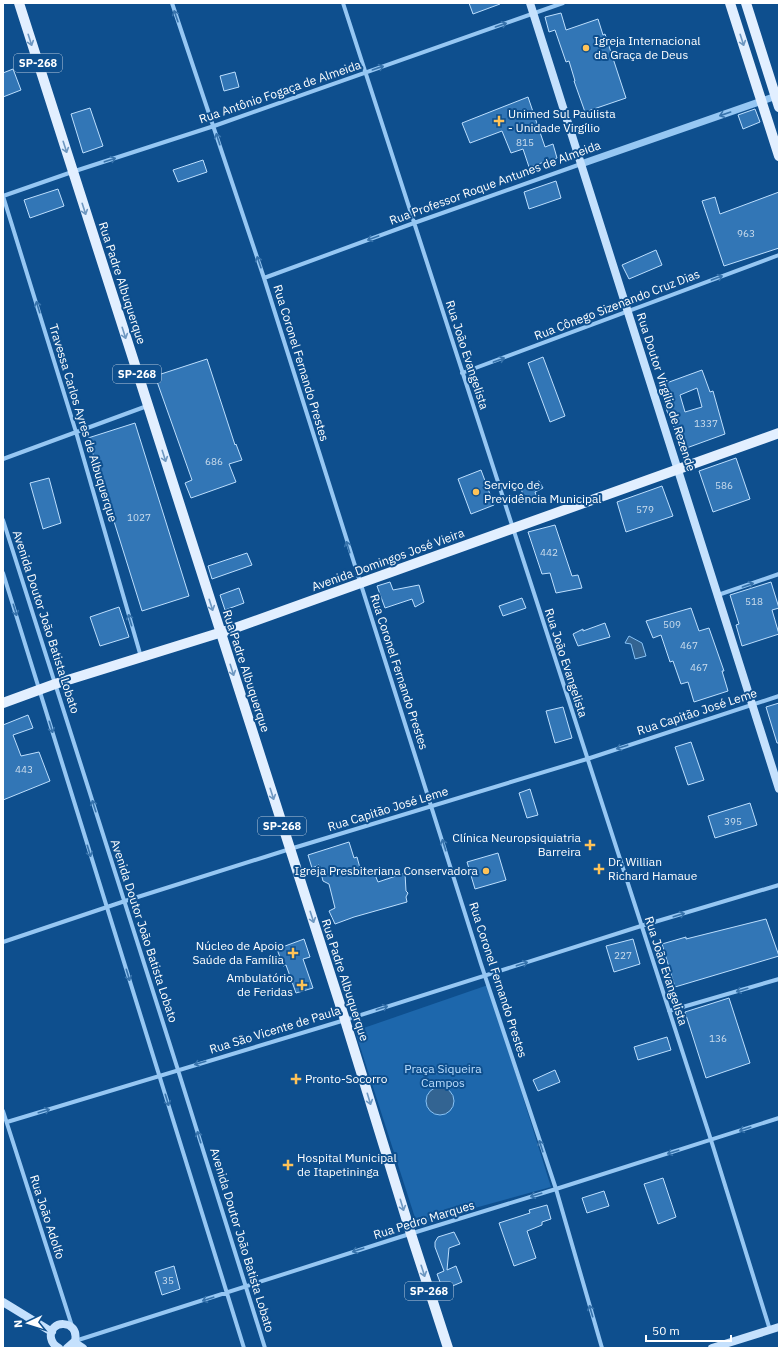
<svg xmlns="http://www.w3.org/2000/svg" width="782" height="1351" font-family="'IBM Plex Sans',sans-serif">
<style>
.green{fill:#1d67ac}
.water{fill:#336492;stroke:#87c3f7}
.building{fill:#3276b6;stroke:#bddffe;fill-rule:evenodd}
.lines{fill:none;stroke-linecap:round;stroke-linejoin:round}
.minor{stroke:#96c7f3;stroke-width:4}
.tertiary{stroke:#96c7f3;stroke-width:7}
.secondary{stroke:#c5e1fd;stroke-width:8}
.primary{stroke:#e2efff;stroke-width:10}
.oneway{stroke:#3773ac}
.oneway2{stroke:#6d97c1}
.poi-dot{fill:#ffc358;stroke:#0e4f8e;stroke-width:1.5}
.labels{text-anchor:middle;stroke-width:4;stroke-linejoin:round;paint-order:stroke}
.number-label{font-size:10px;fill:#ccdded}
.shield{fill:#0e4f8e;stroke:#b7cadd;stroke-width:1}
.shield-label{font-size:11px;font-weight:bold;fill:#fff}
.poi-label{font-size:12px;fill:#fff;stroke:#0e4f8e;text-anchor:start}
.street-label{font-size:12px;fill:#fff;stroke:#0e4f8e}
.park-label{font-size:12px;fill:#bddffe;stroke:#0e4f8e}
</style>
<rect width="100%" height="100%" fill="#0e4f8e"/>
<!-- green -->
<path class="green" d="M488,985L551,1187L417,1224L355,1031Z"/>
<!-- water -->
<path class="water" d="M629,636L642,643L646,656L635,659L631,644L625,643Z
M426 1101a14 14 0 1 1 28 0a14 14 0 1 1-28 0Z"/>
<!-- building -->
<path class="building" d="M469,3H500V4L473,14Z
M561,13L566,30L598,19L603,35L605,34L626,98L585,112L574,81H575L569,61L566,62L555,30L549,32L545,17Z
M13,69L21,90L3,97V73Z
M235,72L239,87L224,91L220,76Z
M528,97L545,147L553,144L557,158L529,167L523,149L511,153L502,131L470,143L462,123Z
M90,108L103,146L83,153L71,114Z
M755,109L760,122L743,129L738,115Z
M203,160L207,172L178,182L173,170Z
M556,181L561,198L529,209L524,192Z
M58,189L64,206L30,218L24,200Z
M779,192V248L724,266L702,201L715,197L720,214Z
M656,250L662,265L629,279L622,265Z
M543,357L565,416L550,422L528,363Z
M207,359L235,445L236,444L242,460L229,464L236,482L191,498L185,483L192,480L155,376Z
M702,370L710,392L713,391L725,434L681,450L670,414H668L665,405H668L661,385ZM697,388L702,407L685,412L680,395Z
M135,423L189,596L142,611L88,438Z
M736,458L750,499L713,512L699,471Z
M481,470L494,505L471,514L458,479Z
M49,478L61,523L43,529L30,483Z
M539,481L543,488L535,492L538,500L525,503L521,488Z
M662,486L673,516L626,532L617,502Z
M555,525L572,576L578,575L582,588L556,593L550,573L542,574L528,532Z
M247,553L252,565L212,579L208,566Z
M390,582L393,590L419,585L424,602L415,607L412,599L385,608L377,586Z
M771,582L779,608L772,610L779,634L742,646L736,625L739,624L730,595Z
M239,588L244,603L225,610L220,595Z
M522,598L526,608L503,616L499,606Z
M119,607L129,637L100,646L90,617Z
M691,608L699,631L709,628L724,671H722L728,691L694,702L688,682L681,684L673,661L670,662L661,635L653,638L646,621Z
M605,623L610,637L578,646L573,634L583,629V631Z
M779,703V743H777L766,707Z
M563,707L572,738L555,743L546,711Z
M28,715L33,728L13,735L21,756L39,752L50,781L3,800V725Z
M691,742L704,780L688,785L675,747Z
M530,789L538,815L527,818L519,793Z
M750,803L757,825L715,838L708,816Z
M349,842L354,858L357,857L360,868L373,870L378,882L405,873L406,891L408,893L406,897L407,902L354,917L335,924L329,911L335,908L329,884L323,881L319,865L312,868L308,855Z
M498,853L506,880L475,889L467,862Z
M766,919L779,956L675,987L662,944L686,937V939Z
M304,939L310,957L303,959L313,988L296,993L286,965L283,966L277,949Z
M633,939L640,964L614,972L606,946Z
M729,998L750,1063L706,1078L685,1012Z
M667,1037L671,1050L638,1060L634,1047Z
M555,1070L560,1082L538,1091L533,1080Z
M663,1178L676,1217L658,1224L644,1184Z
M604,1191L609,1206L587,1213L582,1198Z
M547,1205L551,1219L542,1222V1225L527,1231L536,1258L514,1266L499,1223L530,1213L529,1210Z
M454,1232L460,1244L449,1248L447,1270L456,1266L462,1282L443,1290L437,1274L444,1271L435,1247V1242L438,1237Z
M174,1266L180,1289L162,1295L155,1272Z"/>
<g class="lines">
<!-- minor -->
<path class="minor" d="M172,3L264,278L481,964L556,1189L602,1348
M343,3L711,1140L770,1330
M3,196L72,172L214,126L563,3
M3,196L76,432L141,657
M264,278L414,223L581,164
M462,373L779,255
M3,459L147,406
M3,520L178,1070L265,1348
M3,573L244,1348
M718,595L779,574
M3,942L125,901L290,849L587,759L779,696
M669,1011L779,979
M3,1111L72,1326
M7,1122L345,1020L641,926L779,885
M75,1341L400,1237L556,1189L779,1118"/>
<!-- tertiary -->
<path class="tertiary" d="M581,164L779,95"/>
<!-- secondary -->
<path class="secondary" d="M530,3L779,789
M3,1302L52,1332
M74,1342L83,1348
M59,1348C55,1346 52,1343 51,1338C48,1319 80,1319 75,1341L67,1348
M712,1348L779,1327"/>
<!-- primary -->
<path class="primary" d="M19,3L345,1020L411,1234L448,1348
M730,3L779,156
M746,3L779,107
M3,703L55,684L235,628L779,433"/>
</g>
<!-- one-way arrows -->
<defs><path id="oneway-shaft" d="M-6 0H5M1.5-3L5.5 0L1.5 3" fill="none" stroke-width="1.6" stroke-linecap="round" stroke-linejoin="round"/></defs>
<g class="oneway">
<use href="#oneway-shaft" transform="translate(176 16) rotate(-109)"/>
<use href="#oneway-shaft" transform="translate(501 25) rotate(-19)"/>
<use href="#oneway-shaft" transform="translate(378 68) rotate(-19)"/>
<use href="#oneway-shaft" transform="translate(725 114) rotate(161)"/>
<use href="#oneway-shaft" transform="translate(218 139) rotate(-108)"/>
<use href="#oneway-shaft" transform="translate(110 160) rotate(-18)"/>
<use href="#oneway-shaft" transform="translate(373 238) rotate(160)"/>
<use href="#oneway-shaft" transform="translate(259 262) rotate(-109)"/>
<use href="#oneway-shaft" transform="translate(717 278) rotate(-20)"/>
<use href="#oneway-shaft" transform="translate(38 307) rotate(-107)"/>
<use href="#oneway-shaft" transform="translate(499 360) rotate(-20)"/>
<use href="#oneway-shaft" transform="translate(348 547) rotate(-107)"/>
<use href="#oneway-shaft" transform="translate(748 585) rotate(-19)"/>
<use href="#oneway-shaft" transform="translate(15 610) rotate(73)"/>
<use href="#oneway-shaft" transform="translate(130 620) rotate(-106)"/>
<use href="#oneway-shaft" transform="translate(51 727) rotate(73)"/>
<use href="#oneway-shaft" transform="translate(622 747) rotate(162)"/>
<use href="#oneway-shaft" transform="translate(94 806) rotate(-108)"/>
<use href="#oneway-shaft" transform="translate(444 845) rotate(-107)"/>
<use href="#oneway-shaft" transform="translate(89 851) rotate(73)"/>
<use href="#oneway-shaft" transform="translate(679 915) rotate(-17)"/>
<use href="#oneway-shaft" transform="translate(522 964) rotate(-18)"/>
<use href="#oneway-shaft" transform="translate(128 975) rotate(73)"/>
<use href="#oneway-shaft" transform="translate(742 990) rotate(164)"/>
<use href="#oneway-shaft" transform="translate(382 1008) rotate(-18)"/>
<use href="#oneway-shaft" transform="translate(200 1063) rotate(163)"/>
<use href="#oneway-shaft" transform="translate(167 1100) rotate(73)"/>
<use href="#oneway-shaft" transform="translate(44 1111) rotate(-17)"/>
<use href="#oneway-shaft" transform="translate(745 1129) rotate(162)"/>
<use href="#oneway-shaft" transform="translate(199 1137) rotate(-107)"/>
<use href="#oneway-shaft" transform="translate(541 1146) rotate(-108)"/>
<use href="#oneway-shaft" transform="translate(673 1152) rotate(162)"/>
<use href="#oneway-shaft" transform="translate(536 1195) rotate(163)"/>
<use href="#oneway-shaft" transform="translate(358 1250) rotate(162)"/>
<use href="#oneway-shaft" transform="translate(208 1299) rotate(162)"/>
<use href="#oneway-shaft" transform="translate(591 1311) rotate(-106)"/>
</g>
<g class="oneway2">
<use href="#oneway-shaft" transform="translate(30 40) rotate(72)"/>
<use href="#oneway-shaft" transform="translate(742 40) rotate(72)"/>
<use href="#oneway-shaft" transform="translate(65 147) rotate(72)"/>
<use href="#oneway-shaft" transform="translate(84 209) rotate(72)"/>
<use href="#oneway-shaft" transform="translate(124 333) rotate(72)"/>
<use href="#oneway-shaft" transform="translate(164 456) rotate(72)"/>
<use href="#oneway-shaft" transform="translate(211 605) rotate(72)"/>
<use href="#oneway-shaft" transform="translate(232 670) rotate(72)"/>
<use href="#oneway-shaft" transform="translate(272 794) rotate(72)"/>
<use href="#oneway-shaft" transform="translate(312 917) rotate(72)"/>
<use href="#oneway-shaft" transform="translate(369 1099) rotate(73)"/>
<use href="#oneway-shaft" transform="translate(402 1205) rotate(73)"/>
<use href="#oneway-shaft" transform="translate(423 1271) rotate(72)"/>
</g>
<!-- markers -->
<g class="poi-dot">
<circle cx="586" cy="48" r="4"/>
<path d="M497 115h4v4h4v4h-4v4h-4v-4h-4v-4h4z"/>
<circle cx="476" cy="492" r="4"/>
<path d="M588 839h4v4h4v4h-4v4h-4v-4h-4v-4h4z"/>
<path d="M597 863h4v4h4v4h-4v4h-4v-4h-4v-4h4z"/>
<circle cx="486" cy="871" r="4"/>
<path d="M291 947h4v4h4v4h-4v4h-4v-4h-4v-4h4z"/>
<path d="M300 979h4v4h4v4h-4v4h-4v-4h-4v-4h4z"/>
<path d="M294 1073h4v4h4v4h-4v4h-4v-4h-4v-4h4z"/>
<path d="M286 1159h4v4h4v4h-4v4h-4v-4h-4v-4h4z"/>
</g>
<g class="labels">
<!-- number labels -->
<g class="number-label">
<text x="525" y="146">815</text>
<text x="746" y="237">963</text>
<text x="706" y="427">1337</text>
<text x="214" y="465">686</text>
<text x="724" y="489">586</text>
<text x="645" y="513">579</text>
<text x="139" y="521">1027</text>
<text x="549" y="556">442</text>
<text x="754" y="605">518</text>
<text x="672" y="628">509</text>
<text x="689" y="649">467</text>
<text x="699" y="671">467</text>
<text x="24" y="773">443</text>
<text x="733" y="825">395</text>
<text x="623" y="959">227</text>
<text x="718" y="1042">136</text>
<text x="168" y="1284">35</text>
</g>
<!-- shield labels -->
<g class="shield">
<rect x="14" y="54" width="48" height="18" rx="3"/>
<rect x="113" y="365" width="48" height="18" rx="3"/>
<rect x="258" y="817" width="48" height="18" rx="3"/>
<rect x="405" y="1282" width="48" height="18" rx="3"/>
</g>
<g class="shield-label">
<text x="38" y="67">SP-268</text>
<text x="137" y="378">SP-268</text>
<text x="282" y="830">SP-268</text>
<text x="429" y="1295">SP-268</text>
</g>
<!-- poi labels -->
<g class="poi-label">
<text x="594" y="45">Igreja Internacional<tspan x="594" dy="14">da Graça de Deus</tspan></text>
<text x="508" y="118">Unimed Sul Paulista<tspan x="508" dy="14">- Unidade Virgílio</tspan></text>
<text x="484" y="489">Serviço de<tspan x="484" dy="14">Previdência Municipal</tspan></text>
<text x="581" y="842" text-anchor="end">Clínica Neuropsiquiatria<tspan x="581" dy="14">Barreira</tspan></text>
<text x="608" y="866">Dr. Willian<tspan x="608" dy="14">Richard Hamaue</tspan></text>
<text x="478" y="875" text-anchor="end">Igreja Presbiteriana Conservadora</text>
<text x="284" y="950" text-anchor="end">Núcleo de Apoio<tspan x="284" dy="14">Saúde da Família</tspan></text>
<text x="293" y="982" text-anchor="end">Ambulatório<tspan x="293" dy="14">de Feridas</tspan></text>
<text x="305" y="1083">Pronto-Socorro</text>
<text x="297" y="1162">Hospital Municipal<tspan x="297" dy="14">de Itapetininga</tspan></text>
</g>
<!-- street labels -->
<g class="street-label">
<text transform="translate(280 92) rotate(-19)" y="4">Rua Antônio Fogaça de Almeida</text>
<text transform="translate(495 183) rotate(-20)" y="4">Rua Professor Roque Antunes de Almeida</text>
<text transform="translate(122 283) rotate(72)" y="4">Rua Padre Albuquerque</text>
<text transform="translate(617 305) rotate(-21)" y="4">Rua Cônego Sizenando Cruz Dias</text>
<text transform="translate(467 355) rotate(72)" y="4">Rua João Evangelista</text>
<text transform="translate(301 363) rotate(73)" y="4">Rua Coronel Fernando Prestes</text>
<text transform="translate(666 392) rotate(72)" y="4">Rua Doutor Virgílio de Rezende</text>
<text transform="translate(83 423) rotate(73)" y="4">Travessa Carlos Ayres de Albuquerque</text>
<text transform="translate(388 560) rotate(-20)" y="4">Avenida Domingos José Vieira</text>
<text transform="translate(46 622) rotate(72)" y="4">Avenida Doutor João Batista Lobato</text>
<text transform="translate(566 663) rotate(72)" y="4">Rua João Evangelista</text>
<text transform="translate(246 671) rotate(72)" y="4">Rua Padre Albuquerque</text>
<text transform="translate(399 672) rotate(72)" y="4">Rua Coronel Fernando Prestes</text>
<text transform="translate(697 712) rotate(-18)" y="4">Rua Capitão José Leme</text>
<text transform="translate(388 809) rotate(-17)" y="4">Rua Capitão José Leme</text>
<text transform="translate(144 931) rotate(72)" y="4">Avenida Doutor João Batista Lobato</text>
<text transform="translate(666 971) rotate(72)" y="4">Rua João Evangelista</text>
<text transform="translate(345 980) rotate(72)" y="4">Rua Padre Albuquerque</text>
<text transform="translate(498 980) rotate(72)" y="4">Rua Coronel Fernando Prestes</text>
<text transform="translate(275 1030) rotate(-17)" y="4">Rua São Vicente de Paula</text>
<text transform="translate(47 1217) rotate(72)" y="4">Rua João Adolfo</text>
<text transform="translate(424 1220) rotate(-17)" y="4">Rua Pedro Marques</text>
<text transform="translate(242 1240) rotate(73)" y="4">Avenida Doutor João Batista Lobato</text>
</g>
<!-- park labels -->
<g class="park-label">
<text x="443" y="1073">Praça Siqueira<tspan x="443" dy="14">Campos</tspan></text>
</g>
</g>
<!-- border -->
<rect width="782" height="1351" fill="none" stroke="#ffffff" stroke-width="8"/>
<!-- north arrow -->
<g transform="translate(28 1323) rotate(266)" stroke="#0e4f8e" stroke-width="3" paint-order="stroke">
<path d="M0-3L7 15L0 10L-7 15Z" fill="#ffffff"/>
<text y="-6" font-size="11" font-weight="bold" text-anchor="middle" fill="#ffffff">N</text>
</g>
<!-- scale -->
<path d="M646 1335v6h85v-6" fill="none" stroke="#ffffff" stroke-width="2"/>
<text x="652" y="1335" font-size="12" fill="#ffffff" stroke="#0e4f8e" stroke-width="3" paint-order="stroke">50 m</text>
</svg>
